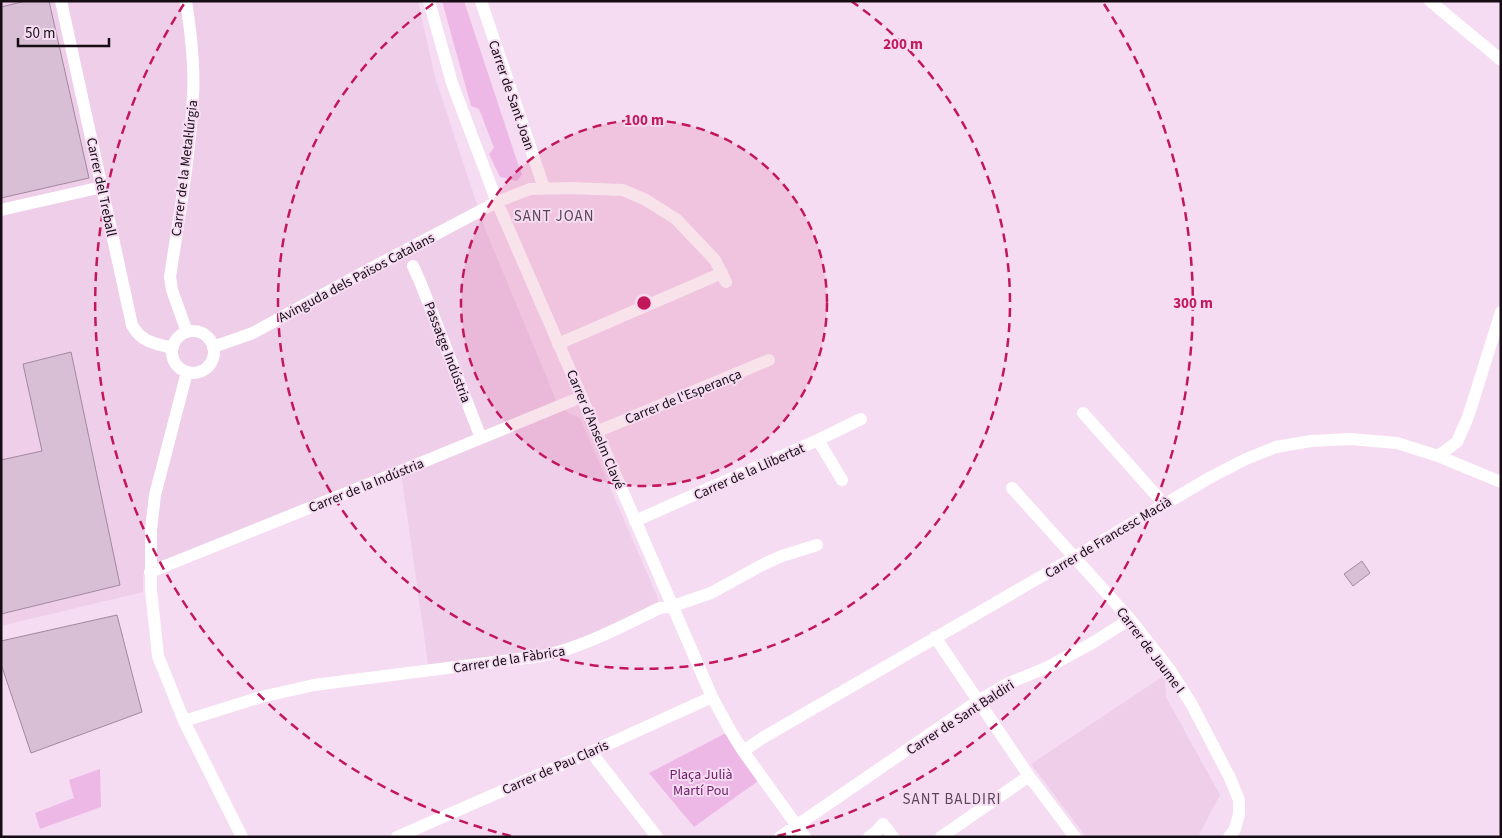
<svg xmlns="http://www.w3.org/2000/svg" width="1502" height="838" font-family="'Source Sans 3',sans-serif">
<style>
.built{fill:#efceea}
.green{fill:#edb8e6}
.building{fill:#d9bfd5;stroke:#a1899d}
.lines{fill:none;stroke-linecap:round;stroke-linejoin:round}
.minor{stroke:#fff;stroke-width:12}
.ring{fill:none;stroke:#c2185b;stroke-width:2.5;stroke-dasharray:9 6}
.labels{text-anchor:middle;stroke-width:4;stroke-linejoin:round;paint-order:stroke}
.street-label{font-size:14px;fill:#150c14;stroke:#f6dcf2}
.park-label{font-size:14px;fill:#6d1b67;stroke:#f6dcf2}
.neighbourhood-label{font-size:15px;letter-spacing:1px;fill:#5b4658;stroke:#f6dcf2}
.centre{fill:#c2185b;stroke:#f6dcf2;stroke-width:2.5}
.ring-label{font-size:15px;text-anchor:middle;font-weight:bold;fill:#c2185b;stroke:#f6dcf2;stroke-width:4;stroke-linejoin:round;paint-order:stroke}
</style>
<rect width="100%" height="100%" fill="#f6dcf2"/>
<!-- built -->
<path class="built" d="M1,1H418L435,77L485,229L556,400L568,413L580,418L657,596L660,608L582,645L429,671L401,472L143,575V592L1,626Z
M1165,675L1166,697L1220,795L1198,837H1086L1031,764Z"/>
<!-- green -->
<path class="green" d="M442,1H464L517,161L522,174L517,181L500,177L489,154L494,148L479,109L471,106Z
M726,733L758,781L694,827L649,773Z
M100,769L101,807L40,829L35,813L74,798L69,780Z"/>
<!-- building -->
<path class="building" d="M26,1H49L89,178L1,198V7Z
M71,352L120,585L1,614V460L42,451L23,364Z
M1362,561L1370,573L1353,586L1344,574Z
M117,615L142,712L31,753L1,664V641Z"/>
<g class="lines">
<!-- minor -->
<path class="minor" d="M61,1L132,325C142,343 154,343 172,348
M186,1C191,33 195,65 193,97C190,157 179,217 170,277L172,290L187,332
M429,1L452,83L497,202L712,697L730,730L743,751L805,837
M481,1L544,188
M1430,1L1501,60
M1,210L102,187
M413,266L421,284L481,438
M172 352a21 21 0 1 1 42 0a21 21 0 1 1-42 0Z
M558,344L722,273
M213,347L253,333L366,271L497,202L530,189L571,188L623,190L646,200L676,219L715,260L726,282
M187,372L155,495L151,530V590L158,656L184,721L242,837
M1083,413L1164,504
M596,432L769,360
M818,440L842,480
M1438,456L1457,442L1468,417L1501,312
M1012,488L1130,619L1170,670L1192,705L1230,778L1239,800V814L1235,829L1229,837
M635,521L818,440L861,419
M150,572L401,471L581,397
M935,637L1029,776L1075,837
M184,721L261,697L314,685L542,656C584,647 622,626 660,608L673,606L711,593L764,564L782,556L817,545
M743,751L764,737L1075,557L1211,477L1246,459L1276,447L1311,441L1350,439L1397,443L1438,456L1501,482
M591,752L657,837
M397,837L591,752L712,697
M780,837L978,701L1009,683L1048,667L1094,642L1130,619
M869,837L877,831L883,824L893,837
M941,837L1029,776"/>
</g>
<!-- distance rings -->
<circle cx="644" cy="303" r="183" fill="#c2185b" fill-opacity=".12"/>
<g class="ring">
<circle cx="644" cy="303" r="183"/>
<path d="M851 1A366 366 0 1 1 437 1"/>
<path d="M511 836A549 549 0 0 1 184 4M1104 4A549 549 0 0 1 777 836"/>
</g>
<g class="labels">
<!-- street labels -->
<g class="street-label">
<text transform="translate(512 95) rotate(71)" y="5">Carrer de Sant Joan</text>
<text transform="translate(184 168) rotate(-83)" y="5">Carrer de la Metal·lúrgia</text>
<text transform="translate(102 187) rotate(78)" y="5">Carrer del Treball</text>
<text transform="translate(356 277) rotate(-28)" y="5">Avinguda dels Països Catalans</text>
<text transform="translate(448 352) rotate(69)" y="5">Passatge Indústria</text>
<text transform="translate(683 396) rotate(-22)" y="5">Carrer de l'Esperança</text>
<text transform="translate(596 429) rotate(67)" y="5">Carrer d'Anselm Clavé</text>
<text transform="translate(749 471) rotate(-24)" y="5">Carrer de la Llibertat</text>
<text transform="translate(366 485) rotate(-22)" y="5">Carrer de la Indústria</text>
<text transform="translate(1108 537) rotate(-31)" y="5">Carrer de Francesc Macià</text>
<text transform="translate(1151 650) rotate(53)" y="5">Carrer de Jaume I</text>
<text transform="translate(509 659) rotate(-9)" y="5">Carrer de la Fàbrica</text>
<text transform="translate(960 717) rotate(-33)" y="5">Carrer de Sant Baldiri</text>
<text transform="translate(555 767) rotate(-24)" y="5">Carrer de Pau Claris</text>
</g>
<!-- park labels -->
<g class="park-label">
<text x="701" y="779">Plaça Julià<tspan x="701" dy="16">Martí Pou</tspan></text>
</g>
<!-- neighbourhood labels -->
<g class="neighbourhood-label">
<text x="554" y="221">SANT JOAN</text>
<text x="952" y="804">SANT BALDIRI</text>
</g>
</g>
<circle cx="644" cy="303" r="8" class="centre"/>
<g class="ring-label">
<text x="903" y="49">200 m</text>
<text x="644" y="125">100 m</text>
<text x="1193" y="308">300 m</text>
</g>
<!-- border -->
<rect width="1502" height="838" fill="none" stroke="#150c14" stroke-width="5"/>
<!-- scale -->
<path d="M18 38v8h91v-8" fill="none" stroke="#150c14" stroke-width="2.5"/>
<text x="25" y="38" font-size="15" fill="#150c14" stroke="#f6dcf2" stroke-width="4" paint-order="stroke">50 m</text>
</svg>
